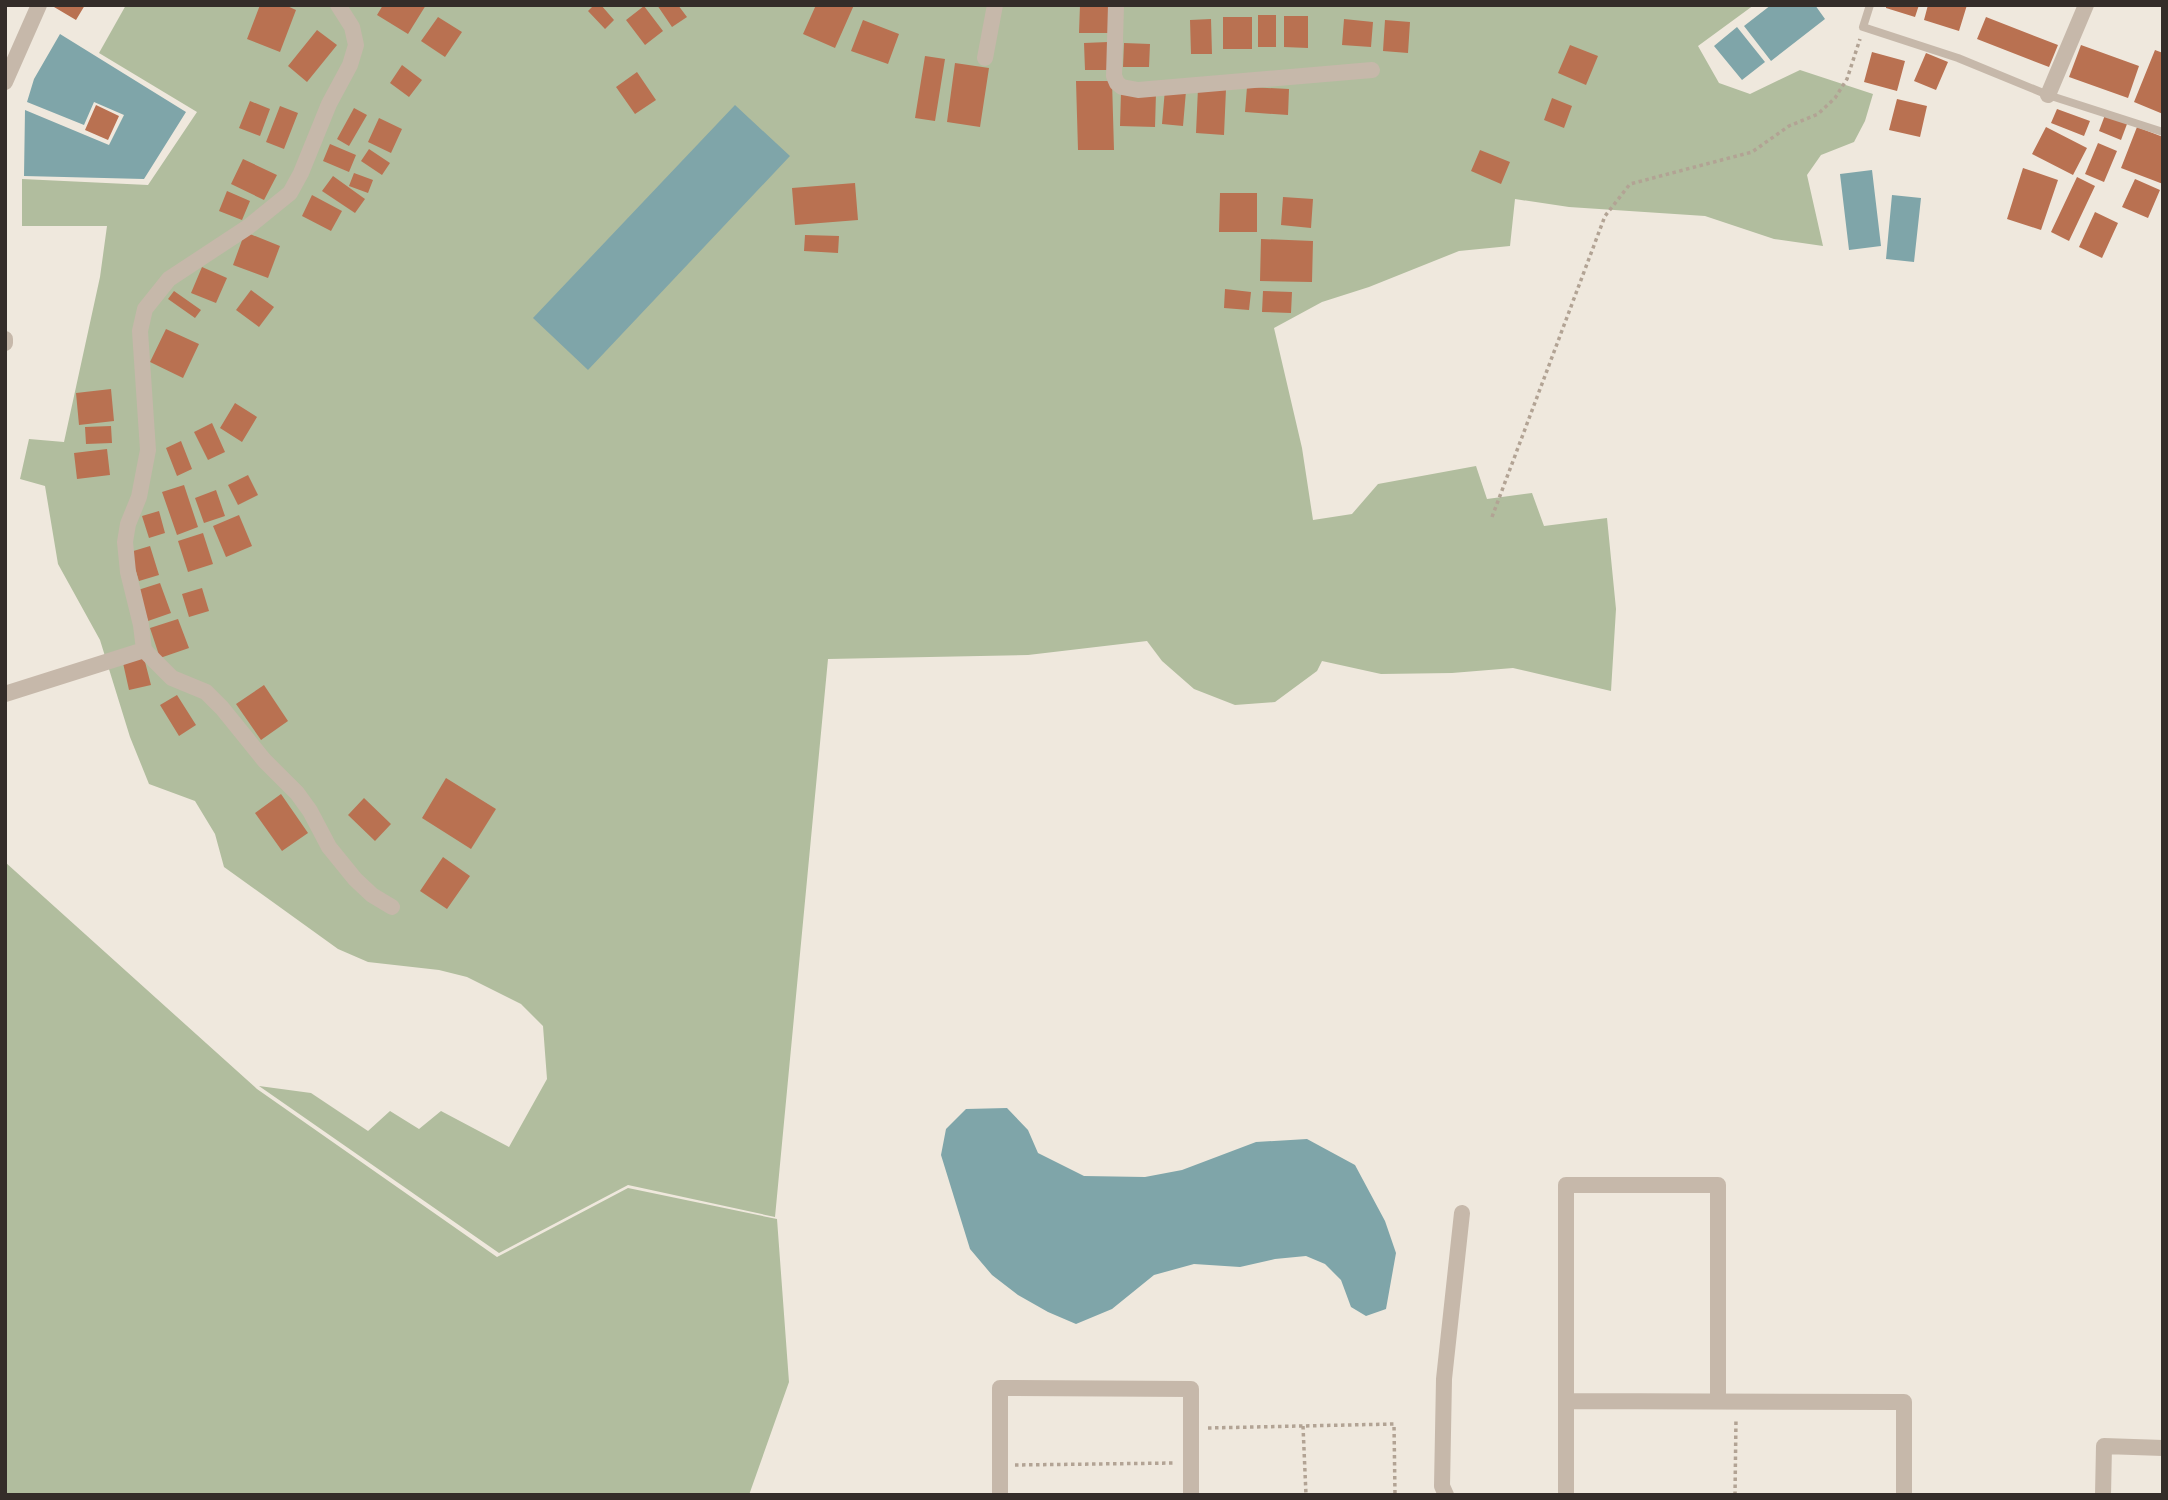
<svg xmlns="http://www.w3.org/2000/svg" width="2168" height="1500" font-family="'Nunito Sans',sans-serif">
<style>
.green{fill:#b1bd9e}
.water{fill:#7fa5a9}
.building{fill:#b97151}
.lines{fill:none;stroke-linecap:round;stroke-linejoin:round}
.path{stroke:#b2a394;stroke-width:3.5;stroke-dasharray:3.5 3.5;stroke-linecap:butt}
.service{stroke:#c6b8aa;stroke-width:8}
.minor{stroke:#c6b8aa;stroke-width:16}
</style>
<rect width="100%" height="100%" fill="#efe8dd"/>
<!-- green -->
<path class="green" d="M126,5H1754L1698,46L1719,83L1750,94L1800,70L1873,94L1865,121L1854,142L1821,155L1807,175L1823,246L1774,239L1705,216L1569,207L1515,199L1510,246L1459,251L1369,287L1322,302L1274,328L1302,448L1313,520L1352,514L1378,484L1476,466L1487,499L1532,493L1544,526L1607,518L1616,609L1611,691L1513,668L1452,673L1381,674L1322,661L1317,671L1275,702L1235,705L1194,689L1162,661L1147,641L1028,655L828,659L775,1217L628,1185L499,1253L259,1086L311,1093L368,1131L390,1111L419,1129L441,1111L509,1147L547,1079L543,1026L521,1004L467,977L439,970L368,962L338,949L224,867L215,834L195,801L149,784L130,737L100,640L58,564L45,486L20,479L29,439L64,442L100,277L107,226H22V179L148,185L197,112L99,53Z
M5,862L257,1089L497,1257L628,1188L777,1219L789,1382L749,1495H5Z"/>
<!-- water -->
<path class="water" d="M1771,5H1815L1825,19L1771,61L1744,26Z
M1737,27L1765,62L1742,80L1714,46Z
M60,34L186,112L144,179L24,176L25,110L109,145L124,115L94,102L84,125L27,102L34,79Z
M735,105L790,156L588,370L533,318Z
M1872,170L1881,246L1849,250L1840,174Z
M1892,195L1921,198L1914,262L1886,259Z
M1007,1108L1028,1130L1038,1153L1084,1176L1145,1177L1182,1170L1256,1142L1307,1139L1355,1165L1385,1221L1396,1253L1386,1309L1366,1316L1351,1307L1341,1280L1325,1264L1306,1256L1275,1259L1240,1267L1194,1264L1154,1275L1112,1309L1076,1324L1048,1312L1018,1295L992,1275L970,1249L941,1155L946,1129L966,1109Z"/>
<!-- building -->
<path class="building" d="M55,5H85L76,20L54,7Z
M260,5H285L296,10L280,52L247,39Z
M383,5H426L408,34L377,15Z
M594,5H601L614,20L605,29L588,11Z
M657,5H678L687,17L672,27Z
M816,5H854L835,48L803,34Z
M1080,5H1110V33H1079Z
M1886,5H1919L1915,17L1886,8Z
M1928,5H1967L1959,31L1924,20Z
M644,6L663,31L645,45L626,20Z
M1258,15H1276V47H1258Z
M1284,16H1308V48L1284,47Z
M438,17L462,32L445,57L421,41Z
M1223,17H1252V49H1223Z
M1986,17L2058,45L2049,67L1977,39Z
M1211,19L1212,54H1191L1190,20Z
M1344,19L1373,22L1371,47L1342,45Z
M863,20L899,34L888,64L851,51Z
M1385,20L1410,22L1408,53L1383,51Z
M317,30L337,45L307,82L288,66Z
M1108,42V70H1085L1084,43Z
M1124,43L1150,44L1149,67H1123Z
M1570,45L1598,56L1586,85L1558,73Z
M2081,45L2139,66L2128,98L2069,77Z
M2155,50L2163,53V114L2134,102Z
M1872,52L1905,61L1897,91L1864,82Z
M1926,53L1948,62L1936,90L1914,81Z
M925,56L945,59L935,121L915,118Z
M955,63L989,68L980,127L947,122Z
M402,65L422,80L409,97L390,83Z
M637,72L656,100L635,114L616,87Z
M1076,81H1112L1114,150H1078Z
M1247,87L1289,89L1288,115L1245,112Z
M1198,88L1226,89L1224,135L1196,133Z
M1165,89L1186,91L1183,126L1162,124Z
M1121,92L1156,93L1155,127L1120,126Z
M1552,98L1572,106L1564,128L1544,120Z
M1897,99L1927,106L1920,137L1889,130Z
M250,101L270,109L260,136L239,128Z
M96,105L119,116L108,140L85,130Z
M280,106L298,113L284,149L266,142Z
M354,108L367,115L349,146L337,139Z
M2057,109L2090,121L2084,136L2051,123Z
M2105,115L2127,124L2121,140L2099,131Z
M379,118L402,129L391,153L368,142Z
M2046,127L2087,148L2073,175L2032,154Z
M2137,127L2163,137V184L2121,168Z
M2098,143L2117,151L2104,182L2085,174Z
M330,144L356,155L349,172L323,161Z
M369,149L390,163L382,175L361,161Z
M1480,150L1510,162L1501,184L1471,171Z
M243,159L277,175L264,200L231,184Z
M2023,168L2058,180L2041,230L2007,219Z
M354,173L373,180L368,193L349,186Z
M333,176L365,199L355,213L322,191Z
M2077,177L2095,186L2069,241L2051,232Z
M2135,179L2160,190L2148,218L2122,207Z
M855,183L858,220L795,225L792,188Z
M227,191L250,201L242,220L219,211Z
M1220,193H1257V232H1219Z
M312,195L342,211L331,231L302,216Z
M1283,197L1313,199L1311,228L1281,225Z
M2095,212L2118,223L2102,258L2079,247Z
M245,232L280,246L268,278L233,265Z
M805,235L839,236L838,253L804,251Z
M1261,239L1313,241L1312,282L1260,281Z
M202,267L227,278L216,303L191,293Z
M1225,289L1251,292L1249,310L1224,308Z
M251,290L274,307L259,327L236,310Z
M174,291L201,310L195,318L168,299Z
M1263,291L1292,292L1291,313L1262,312Z
M166,329L199,344L183,378L150,362Z
M111,389L114,421L79,425L76,393Z
M235,403L257,417L242,442L220,428Z
M212,423L225,452L208,460L194,432Z
M111,426L112,443L86,444L85,427Z
M181,441L192,469L177,476L166,448Z
M107,449L110,475L77,479L74,453Z
M248,475L258,495L238,505L228,485Z
M184,485L198,527L177,535L162,492Z
M216,490L225,516L204,523L195,498Z
M159,511L165,533L149,538L142,516Z
M239,515L252,546L226,557L213,526Z
M203,533L213,564L188,572L178,541Z
M150,546L159,575L139,581L130,552Z
M160,583L171,613L148,621L138,590Z
M202,588L209,611L189,617L182,594Z
M178,619L189,648L160,658L150,628Z
M144,658L151,685L129,690L123,663Z
M264,685L288,721L261,740L236,704Z
M177,695L196,725L179,736L160,705Z
M446,778L496,809L471,849L422,818Z
M281,794L308,833L282,851L255,813Z
M364,798L391,824L375,841L348,815Z
M443,857L470,876L447,909L420,891Z"/>
<g class="lines">
<!-- path -->
<path class="path" d="M1492,517L1605,216L1630,184L1752,152L1789,126L1818,114L1835,98L1847,79L1860,39
M1303,1426L1306,1495
M1208,1428L1394,1424L1395,1495
M1015,1465L1175,1463
M1735,1495L1736,1418"/>
<!-- service -->
<path class="service" d="M1870,5L1863,27L1958,58L2048,95L2163,132"/>
<!-- minor -->
<path class="minor" d="M1116,5L1114,76L1117,83L1122,87L1138,90L1372,70
M985,58L995,5
M5,82L39,5
M2048,95L2086,5
M5,339V343
M144,650L172,678L206,692L222,708L264,760L297,793L310,811L329,847L355,879L372,895L392,907
M5,694L144,650L141,625L128,572L125,542L128,524L139,497L148,450L140,331L145,309L169,279L248,227L290,193L301,173L329,104L350,65L356,45L352,27L338,5
M1566,1401L1904,1402V1495
M1000,1495V1388L1191,1389V1495
M1446,1495L1442,1486L1444,1379L1462,1213
M1566,1495V1185H1718V1401
M2103,1495L2104,1446L2163,1448"/>
</g>
<!-- border -->
<rect width="2168" height="1500" fill="none" stroke="#342d29" stroke-width="14"/>
</svg>
